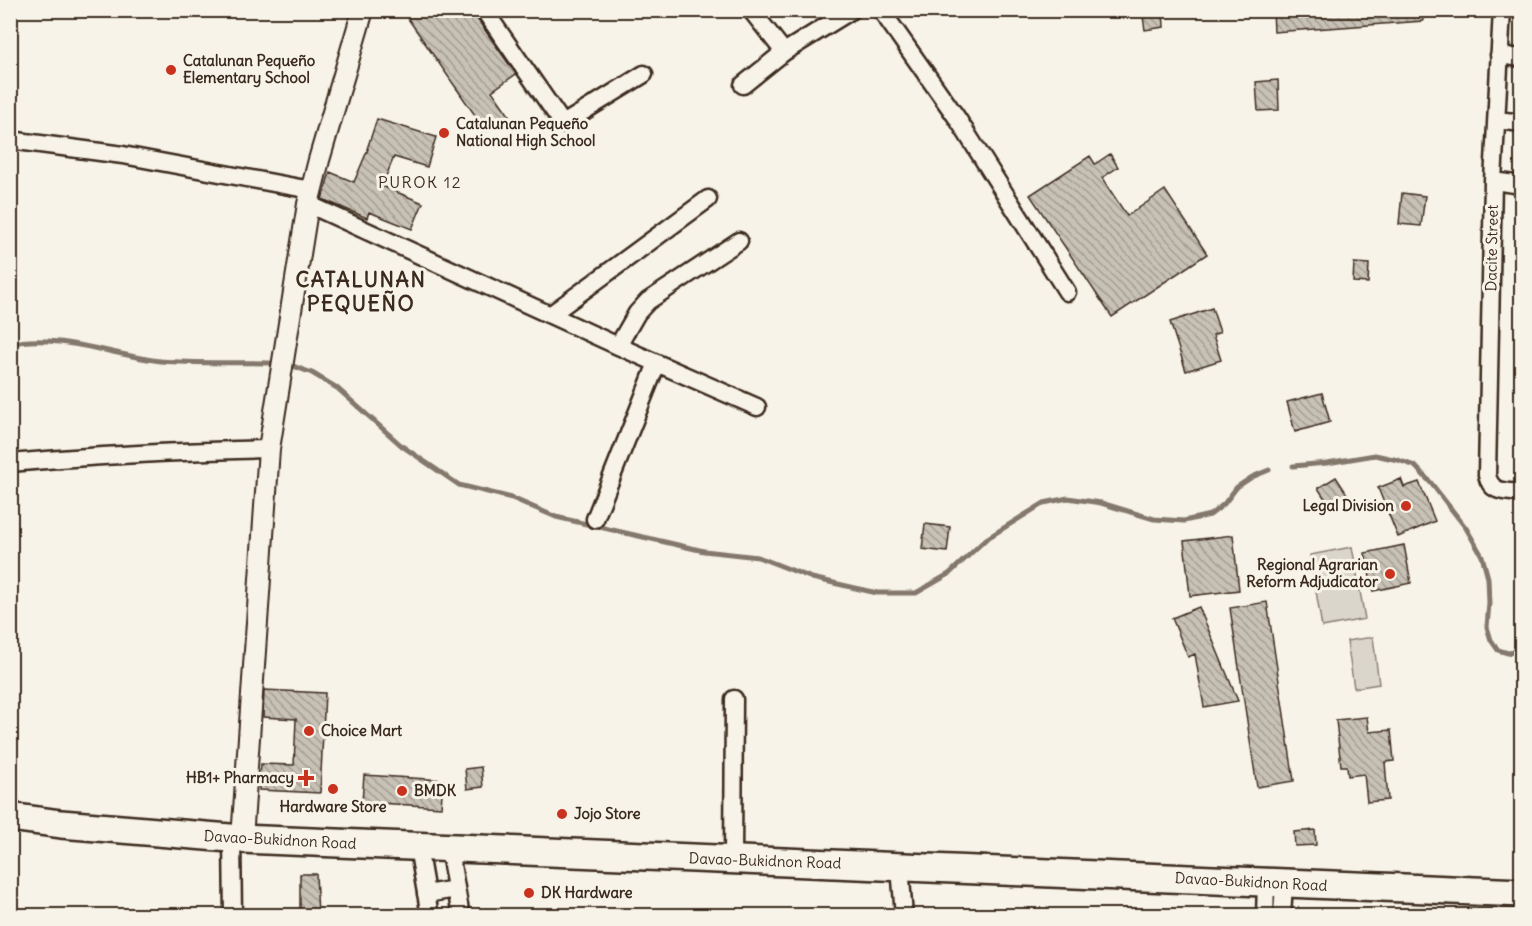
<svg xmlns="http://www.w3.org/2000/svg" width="1532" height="926" font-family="Delius,sans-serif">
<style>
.pitch{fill:#dbd6cb;stroke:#8b8074;stroke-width:1.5}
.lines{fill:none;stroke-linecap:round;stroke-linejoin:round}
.stream{stroke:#84786c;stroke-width:5}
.building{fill:url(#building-back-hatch);stroke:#3b2a1e;stroke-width:1.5}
.minor-casing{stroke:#3b2a1e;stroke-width:21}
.tertiary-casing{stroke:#3b2a1e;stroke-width:24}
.trunk-casing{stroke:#3b2a1e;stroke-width:32}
.minor{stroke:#f7f3e8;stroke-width:16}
.tertiary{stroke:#f7f3e8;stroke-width:20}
.trunk{stroke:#f7f3e8;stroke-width:27}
.poi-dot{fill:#c8321e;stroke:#f7f3e8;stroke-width:2}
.labels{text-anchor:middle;stroke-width:6;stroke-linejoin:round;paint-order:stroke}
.poi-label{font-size:15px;font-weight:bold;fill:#3b2a1e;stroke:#f7f3e8;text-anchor:start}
.street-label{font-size:15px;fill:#3b2a1e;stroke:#f7f3e8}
.neighbourhood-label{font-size:16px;letter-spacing:1.5px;fill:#3b2a1e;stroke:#f7f3e8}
.district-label{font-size:21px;font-weight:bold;letter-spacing:1.5px;fill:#3b2a1e;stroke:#f7f3e8}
</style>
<defs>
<pattern id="building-back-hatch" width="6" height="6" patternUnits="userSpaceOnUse" patternTransform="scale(1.5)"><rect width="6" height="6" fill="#c8c1b6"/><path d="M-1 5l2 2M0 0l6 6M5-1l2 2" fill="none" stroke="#a49d93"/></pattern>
</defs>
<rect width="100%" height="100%" fill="#f7f3e8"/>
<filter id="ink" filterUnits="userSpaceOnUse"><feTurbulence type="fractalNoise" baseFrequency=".0167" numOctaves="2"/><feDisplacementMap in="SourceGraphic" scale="12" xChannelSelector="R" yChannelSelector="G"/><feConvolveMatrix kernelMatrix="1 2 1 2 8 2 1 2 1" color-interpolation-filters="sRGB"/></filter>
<g filter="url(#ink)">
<!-- pitch -->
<path class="pitch" d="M1352,547L1365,619L1322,627L1310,555Z
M1373,637L1379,684L1354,688L1347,641Z"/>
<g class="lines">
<!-- stream -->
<path class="stream" d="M10,344C53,332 116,356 161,361C198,364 236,362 273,363
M293,366L312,373L337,388L402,446L459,485L512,498L556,517L704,551L758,557L812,578L877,593H916L949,574L986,539L1044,503L1068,498L1101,503L1154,519L1184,521L1210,515L1224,504L1237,487L1252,477L1269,470
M1293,466L1327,463L1375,455L1398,460L1415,466L1431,483L1466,528L1482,556L1488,578L1489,603L1487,627L1491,640L1498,650L1508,653L1522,651"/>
</g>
<!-- building -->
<path class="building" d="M402,10H474L475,16L516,74L492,91L509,115L486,131Z
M1142,10H1163L1164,27L1145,30Z
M1273,10H1422L1423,21L1274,32Z
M1278,80L1279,110L1258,111L1256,82Z
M377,119L436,137L427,167L394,157L382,186L423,203L412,229L369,212L367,218L322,199L330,172L354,182L368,149H367Z
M1110,154L1118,167L1102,178L1127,216L1165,190L1207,254L1112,317L1030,195L1090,156L1095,164Z
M1402,193L1425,196L1421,226L1399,224Z
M1354,263L1369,264L1368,283L1353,282Z
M1212,308L1220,332L1213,335L1221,360L1186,371L1170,322Z
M1322,393L1330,422L1295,432L1287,402Z
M1336,477L1347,494L1329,505L1318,488Z
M1401,479L1404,487L1419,482L1435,521L1398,537L1378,488Z
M925,524L950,527L947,552L922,549Z
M1233,535L1239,590L1190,596L1184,541Z
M1404,545L1411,583L1373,591L1365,553Z
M1267,602L1294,781L1257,787L1230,608Z
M1199,607L1238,701L1204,707L1195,654L1188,657L1172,618Z
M264,690L325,693L320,793L259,790L261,764L294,765L296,719L263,717Z
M1367,717L1369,732L1391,730L1394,761L1385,762L1388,800L1367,802L1364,774L1348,776L1347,766H1341L1336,720Z
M481,767L483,787L467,789L465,769Z
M364,775L443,780L441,807L362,802Z
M1315,830L1316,845L1295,846L1294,832Z
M300,874H316L318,915H300Z"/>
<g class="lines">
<defs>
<path id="minor" d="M484,10L563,124L644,74
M751,10L784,52
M881,10L957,118L1067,292
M1502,10L1493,181L1487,475C1491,494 1506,491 1522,493
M1499,55L1522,58
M743,85L784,52L852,10
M1497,120L1522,123
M10,140L123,155L311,190
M1493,181L1522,185
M308,204L618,346L757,407
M550,315L708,199
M618,346L637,313L648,301L739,241
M10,463C97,455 183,451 269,449
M595,519L657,363
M232,838L233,916
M418,847L430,916
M449,848L461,916
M733,860L734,699
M900,867L904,916
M426,894L456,889
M1265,916L1266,883
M1282,916L1284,883"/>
<path id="tertiary" d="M242,839L269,449L308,204L319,160L363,10"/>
<path id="trunk" d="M10,817L61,824L242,839L1522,893"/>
</defs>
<!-- minor casing -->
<use href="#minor" class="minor-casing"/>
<!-- tertiary casing -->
<use href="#tertiary" class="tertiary-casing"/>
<!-- trunk casing -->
<use href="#trunk" class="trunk-casing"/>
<!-- minor -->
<use href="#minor" class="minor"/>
<!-- tertiary -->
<use href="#tertiary" class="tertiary"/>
<!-- trunk -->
<use href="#trunk" class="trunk"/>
</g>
</g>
<!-- markers -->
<g class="poi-dot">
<circle cx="171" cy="70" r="6"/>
<circle cx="444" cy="133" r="6"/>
<circle cx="1406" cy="506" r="6"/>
<circle cx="1390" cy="574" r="6"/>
<circle cx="309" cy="731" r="6"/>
<path d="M303 769h6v6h6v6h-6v6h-6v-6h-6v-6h6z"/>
<circle cx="333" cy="789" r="6"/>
<circle cx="402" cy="791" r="6"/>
<circle cx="562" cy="814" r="6"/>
<circle cx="529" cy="893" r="6"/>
</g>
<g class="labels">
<!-- poi labels -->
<g class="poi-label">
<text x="183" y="66">Catalunan Pequeño<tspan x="183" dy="17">Elementary School</tspan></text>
<text x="456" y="129">Catalunan Pequeño<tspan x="456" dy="17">National High School</tspan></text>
<text x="1394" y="511" text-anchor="end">Legal Division</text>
<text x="1378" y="570" text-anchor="end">Regional Agrarian<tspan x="1378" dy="17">Reform Adjudicator</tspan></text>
<text x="321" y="736">Choice Mart</text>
<text x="294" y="783" text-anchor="end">HB1+ Pharmacy</text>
<text x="414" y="796">BMDK</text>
<text x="333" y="812" text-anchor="middle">Hardware Store</text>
<text x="574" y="819">Jojo Store</text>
<text x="541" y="898">DK Hardware</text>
</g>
<!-- street labels -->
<g class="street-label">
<text transform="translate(1492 248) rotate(-89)" y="5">Dacite Street</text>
<text transform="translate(280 840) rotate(3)" y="5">Davao-Bukidnon Road</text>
<text transform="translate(765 861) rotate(2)" y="5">Davao-Bukidnon Road</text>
<text transform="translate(1251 882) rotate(3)" y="5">Davao-Bukidnon Road</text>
</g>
<!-- neighbourhood labels -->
<g class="neighbourhood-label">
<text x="420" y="188">PUROK 12</text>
</g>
<!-- district labels -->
<g class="district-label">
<text x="361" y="287">CATALUNAN<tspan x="361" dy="24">PEQUEÑO</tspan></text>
</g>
</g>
<!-- margin -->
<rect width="1532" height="926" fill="none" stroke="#f7f3e8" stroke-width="36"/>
<rect x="18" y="18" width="1496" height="890" fill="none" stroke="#3b2a1e" stroke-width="2" filter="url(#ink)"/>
</svg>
